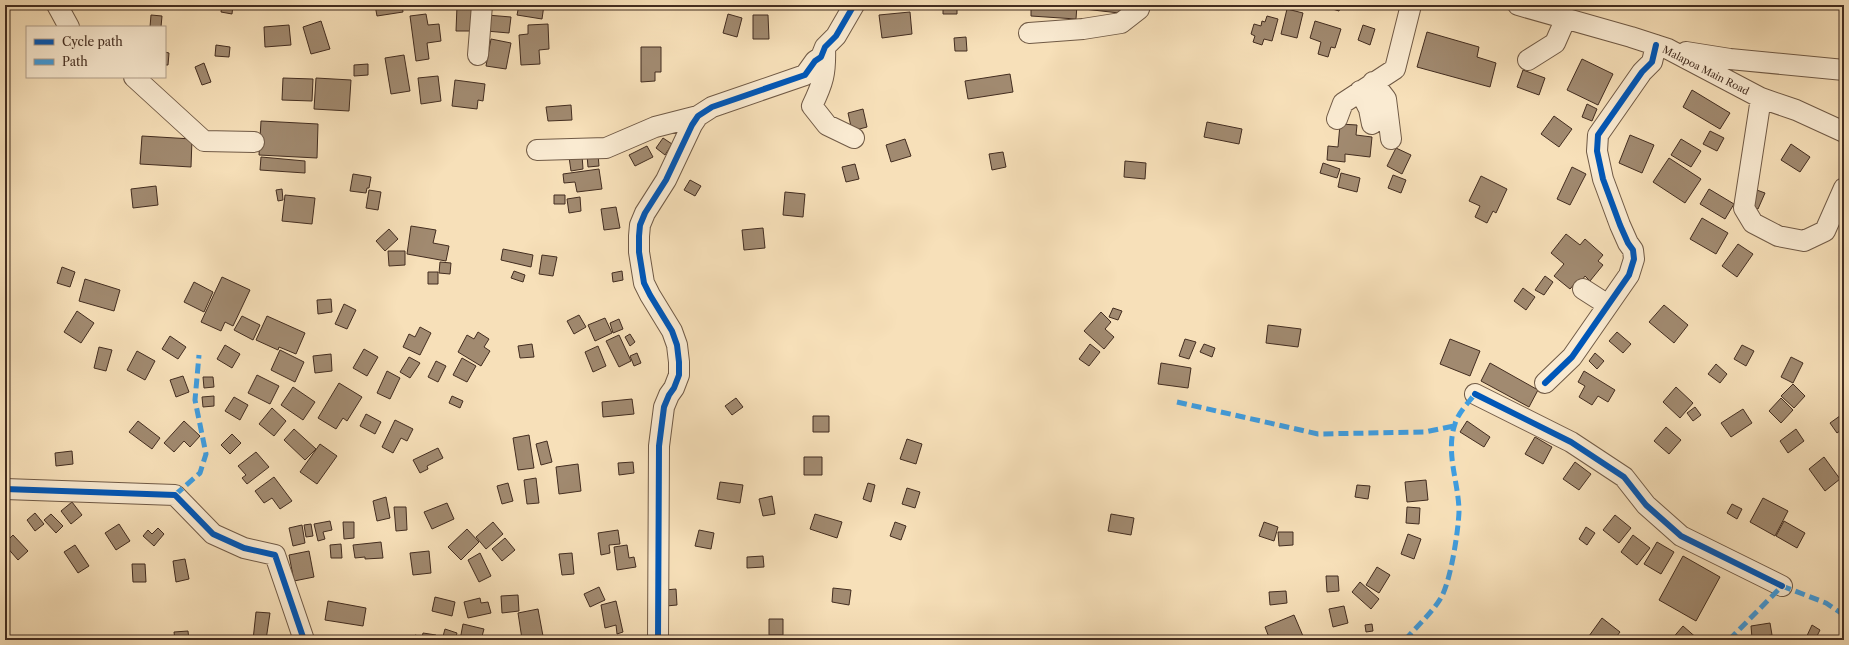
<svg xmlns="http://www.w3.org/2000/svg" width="1849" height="645" font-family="'Libre Caslon Text',serif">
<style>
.building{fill:#a18a70;stroke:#432d20}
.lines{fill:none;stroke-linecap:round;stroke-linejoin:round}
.minor-casing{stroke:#705a46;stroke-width:22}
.minor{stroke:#faebd2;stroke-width:20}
.quiet{stroke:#3f9de0;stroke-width:5;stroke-dasharray:10 5;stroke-linecap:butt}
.cycleway-casing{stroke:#faebd2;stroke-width:8}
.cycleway{stroke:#0057b8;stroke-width:6}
.labels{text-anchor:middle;stroke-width:4;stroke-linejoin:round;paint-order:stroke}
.street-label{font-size:10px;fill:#432d20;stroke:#faebd2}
</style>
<rect width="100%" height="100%" fill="#f7e0b9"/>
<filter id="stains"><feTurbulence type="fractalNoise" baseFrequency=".005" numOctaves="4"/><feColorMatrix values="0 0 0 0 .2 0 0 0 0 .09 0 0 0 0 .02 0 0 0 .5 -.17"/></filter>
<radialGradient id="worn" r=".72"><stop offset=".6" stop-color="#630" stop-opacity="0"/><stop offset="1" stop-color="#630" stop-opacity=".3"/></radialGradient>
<!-- building -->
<path class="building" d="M222,5H233L232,14L221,12Z
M375,5H402L403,12L377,16Z
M519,5H544L542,19L517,15Z
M881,5H919V7L881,9Z
M943,5H957V14H943Z
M1031,5H1077L1076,19L1031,16Z
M1085,5H1129L1128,14L1084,9Z
M1326,5H1341L1339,11L1326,7Z
M457,6L476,7L475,31H456Z
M1287,9L1303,13L1297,38L1281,34Z
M910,12L912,34L882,38L879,15Z
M426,14L428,25L439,24L441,41L427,43L429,59L416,61L410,16Z
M728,14L742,18L737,37L723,33Z
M151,15L162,16L161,27H150Z
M487,15L511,17L509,33L486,31Z
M753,15H768L769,39H753Z
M1267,16L1278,19L1272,41L1264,39L1262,45L1253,42L1255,36L1251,34L1254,24L1261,26L1262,21L1265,22Z
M321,21L330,49L311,54L303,27Z
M1315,21L1341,29L1335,48L1331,47L1328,57L1318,54L1321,42L1310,38Z
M548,24L549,49L539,50L540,64L521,65L519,35L528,34V25Z
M289,25L291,45L265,47L264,27Z
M1363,25L1375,29L1370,45L1358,40Z
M1427,32L1479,47L1477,57L1496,63L1490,87L1417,67Z
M966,37L967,51H955L954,38Z
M491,39L511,43L506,69L486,66Z
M216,45L230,47L229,57L215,56Z
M641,47H661V72H655V81L641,82Z
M165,52L169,53L168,65H165Z
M404,55L410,91L391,94L385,58Z
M1582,59L1613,74L1598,105L1567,90Z
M204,63L211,82L202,85L195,67Z
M368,64V75L354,76V65Z
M1523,70L1545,78L1539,95L1517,87Z
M1010,74L1013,92L968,99L965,81Z
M438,76L441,101L421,104L418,78Z
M283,78L313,79L312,101L282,100Z
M316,78L351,80L349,111L314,109Z
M455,80L485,84L483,101L478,100L477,109L452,106Z
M1692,90L1730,113L1720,129L1683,107Z
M1587,104L1597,109L1592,121L1582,117Z
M571,105L572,120L548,121L546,107Z
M863,109L867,127L852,131L848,113Z
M1554,116L1572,129L1559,147L1541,134Z
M261,121L318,124L317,158L259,155Z
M1207,122L1242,129L1239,144L1204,137Z
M1340,124L1357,125L1356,135L1372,137L1370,157L1345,154V162L1327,160L1328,146L1338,147Z
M1710,131L1724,138L1717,151L1703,144Z
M1630,135L1654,145L1642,173L1619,163Z
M142,136L192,139L191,167L140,164Z
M663,138L672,144L665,155L656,148Z
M905,139L911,156L891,162L886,145Z
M1681,139L1701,151L1691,167L1671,155Z
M1791,144L1810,157L1800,172L1781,160Z
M647,146L653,157L635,166L629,155Z
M1396,148L1411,155L1402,174L1387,166Z
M1003,152L1006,167L992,170L989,154Z
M598,154L599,166L588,167L587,155Z
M582,155L583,169L571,171L569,157Z
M261,157L305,161V173L260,170Z
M1669,158L1701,179L1685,203L1653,182Z
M1125,161L1146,163L1145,179L1124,177Z
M1323,163L1340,169L1337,178L1320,173Z
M855,164L859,179L846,182L842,167Z
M1572,167L1586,174L1570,205L1557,199Z
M599,169L602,189L577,192L575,182L564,183L563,174Z
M1341,173L1360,178L1357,192L1338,187Z
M353,174L371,177L369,188H367L366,193L350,191Z
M1393,175L1406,180L1401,193L1388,188Z
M1481,176L1507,189L1496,213L1493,211L1487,223L1475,217L1480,206L1469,201Z
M690,180L701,186L695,196L684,190Z
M156,186L158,205L133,208L131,189Z
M282,189L283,200L278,201L276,190Z
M1709,189L1734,204L1725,219L1700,204Z
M1754,189L1765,193L1758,209L1748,205Z
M369,190L381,192L378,210L366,208Z
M785,192L805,194L803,217L783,215Z
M285,195L315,198L312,224L282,221Z
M554,195H565V204H554Z
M580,197L581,211L569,213L567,199Z
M616,207L620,228L604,230L601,209Z
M1702,218L1728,233L1716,254L1690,239Z
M411,226L436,230L433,243L449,246L446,261L407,254Z
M763,228L765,248L744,250L742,230Z
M389,229L398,239L385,251L376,241Z
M1566,234L1580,245L1585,239L1603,255L1598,261L1603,265L1590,281L1585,276L1580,283L1577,281L1570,289L1554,276L1564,264L1551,253Z
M1738,244L1753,254L1737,277L1722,266Z
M503,249L533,255L531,267L501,260Z
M388,251H405V265L389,266Z
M542,255L557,257L553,276L539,274Z
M440,262L451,263L450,274L439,273Z
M62,267L75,272L70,287L57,283Z
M514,271L525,275L523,282L511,278Z
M622,271L623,280L613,282L612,273Z
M428,272H438V284H428Z
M1545,276L1553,282L1544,295L1535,290Z
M222,277L250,290L233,326L225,322L221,331L201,322Z
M85,279L120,290L114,311L79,301Z
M194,282L213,292L204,312L184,302Z
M1523,288L1535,297L1526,310L1514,301Z
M331,299L332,312L318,314L317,300Z
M344,304L356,310L347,329L335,324Z
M1664,305L1688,325L1674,343L1649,322Z
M1113,308L1122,311L1118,320L1109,317Z
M77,311L94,323L81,343L64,332Z
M1101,312L1111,322L1105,329L1114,337L1104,349L1084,331Z
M579,315L586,327L574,334L567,321Z
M242,316L260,325L253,340L234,330Z
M267,316L305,333L296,354L279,347L278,350L256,340Z
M605,318L612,333L595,341L588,325Z
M619,319L623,329L613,333L610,323Z
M1268,325L1301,329L1298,347L1266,343Z
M420,327L431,333L420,355L403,347L409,334L415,337Z
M478,332L489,339L484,347L490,351L481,366L458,352L467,335L474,339Z
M1617,332L1631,344L1623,353L1609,341Z
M630,334L635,342L630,346L625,337Z
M619,335L631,361L619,367L606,341Z
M170,336L186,347L178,359L162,349Z
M1185,339L1196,342L1189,359L1179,356Z
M1450,339L1480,351L1470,376L1440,364Z
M532,344L534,357L520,358L518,346Z
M1090,344L1100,352L1089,366L1079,359Z
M1204,344L1215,348L1212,357L1200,352Z
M225,345L240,354L232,368L217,359Z
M1742,345L1754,351L1746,366L1734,359Z
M598,346L606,366L593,372L585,352Z
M99,347L112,350L106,371L94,368Z
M364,349L378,357L367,376L353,368Z
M280,350L304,362L295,382L271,370Z
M137,351L155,361L145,380L127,370Z
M637,353L641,363L634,366L630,356Z
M1595,353L1604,361L1597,369L1589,361Z
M331,354L332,371L315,373L313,356Z
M409,357L420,363L410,378L400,372Z
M1791,357L1803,363L1793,383L1781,377Z
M462,358L476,366L467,382L453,375Z
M436,361L446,366L438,382L428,377Z
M1161,363L1191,368L1188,388L1158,384Z
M1490,363L1538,390L1529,407L1481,381Z
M1716,364L1727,374L1720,383L1708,374Z
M387,371L400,378L390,399L377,393Z
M1584,371L1615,390L1608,402L1598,396L1592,405L1579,397L1585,386L1578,382Z
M257,375L279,386L270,404L248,393Z
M183,376L189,392L176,397L170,380Z
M203,377H213L214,387L204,388Z
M339,383L362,397L347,421L343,418L336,429L318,418Z
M1793,384L1805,396L1794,408L1781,396Z
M293,387L315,402L303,420L281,405Z
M1676,387L1693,403L1680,418L1663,402Z
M214,396V406L203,407L202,397Z
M452,396L463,401L460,408L449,403Z
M234,397L248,405L240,420L225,411Z
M736,398L743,407L732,415L725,406Z
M1781,398L1793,410L1781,423L1769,411Z
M632,399L634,414L603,417L602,402Z
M1695,407L1701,415L1693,421L1687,413Z
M272,408L286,421L274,436L259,424Z
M1743,409L1752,423L1731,437L1721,423Z
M1844,413V428L1837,433L1830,423Z
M366,414L381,422L375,434L360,426Z
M813,416H829V432H813Z
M395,420L413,429L407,441L401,438L393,453L382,447Z
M138,421L160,438L152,449L129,432Z
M184,421L200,436L190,447L184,441L174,452L164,443Z
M1467,421L1490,437L1484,447L1460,432Z
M1666,427L1681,440L1669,454L1654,441Z
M294,429L316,449L305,460L284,440Z
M1796,429L1804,441L1788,453L1780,441Z
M232,434L241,443L230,454L221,445Z
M529,435L534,468L518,470L513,438Z
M1535,437L1552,447L1543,464L1525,454Z
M907,439L922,444L916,464L900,459Z
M547,441L552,462L541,465L536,444Z
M320,444L337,456L317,484L300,472Z
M438,448L443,458L427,466L428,469L420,473L413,460Z
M72,451L73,464L56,466L55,453Z
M256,452L269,467L247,484L242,478L246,475L238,466Z
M804,457H822V475H804Z
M1824,457L1840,479L1825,491L1809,469Z
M633,462L634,473L619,475L618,463Z
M1575,462L1591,474L1579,490L1563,479Z
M578,464L581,491L559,494L556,467Z
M274,477L292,501L280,509L272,498L264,503L255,491Z
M536,478L539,503L527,504L524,480Z
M1426,480L1428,500L1407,502L1405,482Z
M720,482L743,485L740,503L717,499Z
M508,483L513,501L502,504L497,486Z
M868,483L875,485L871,502L863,499Z
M1357,485L1370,486L1368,499L1355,497Z
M907,488L920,492L915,508L902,504Z
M772,496L775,514L763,516L759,499Z
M386,497L390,518L377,521L373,501Z
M1763,498L1788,511L1775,536L1750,522Z
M72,502L82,515L71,524L61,511Z
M447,503L454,519L432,529L424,512Z
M1732,504L1742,509L1737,519L1727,513Z
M394,507H406L407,530L396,531Z
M1407,507L1420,508L1419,524L1406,523Z
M35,513L44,524L35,531L27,520Z
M51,514L63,526L56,533L44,520Z
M815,514L842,522L837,538L810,529Z
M1111,514L1134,518L1131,535L1108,531Z
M1615,515L1631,528L1619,543L1603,530Z
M330,521L332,530L323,532L325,539L318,541L314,524Z
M1784,521L1805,533L1797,548L1776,536Z
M343,522H354V538L344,539Z
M493,522L503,534L486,549L476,537Z
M895,522L906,526L901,540L890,536Z
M1264,522L1278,527L1274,541L1259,536Z
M119,524L130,541L116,550L105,533Z
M311,524L313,536L306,537L304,525Z
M302,525L305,543L293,546L289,528Z
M1586,527L1595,533L1587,545L1579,539Z
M158,528L164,534L154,546L143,536L148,530L152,534Z
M467,529L479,542L461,560L448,547Z
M618,530L620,544L609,545L610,553L601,555L598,533Z
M699,530L714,533L711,549L695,546Z
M1278,532H1293V545L1279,546Z
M1408,534L1421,539L1414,559L1401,554Z
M13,535L28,551L18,560L5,545V543Z
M1633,535L1650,548L1637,565L1621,552Z
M505,538L515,550L502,561L492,549Z
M381,542L383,558L365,559V557L355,558L353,545Z
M1657,542L1674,552L1661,574L1644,564Z
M341,544L342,558H331L330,545Z
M75,545L89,566L78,573L64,552Z
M627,545L629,558L634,557L636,567L617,570L614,547Z
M309,551L314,577L294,581L289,555Z
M429,551L431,573L413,575L410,553Z
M480,553L491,576L479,582L468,560Z
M572,553L574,574L562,575L559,554Z
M763,556L764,567L747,568V557Z
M1683,556L1720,577L1696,621L1659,600Z
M185,559L189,579L176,582L173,561Z
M132,564H145L146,582H133Z
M1377,567L1390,575L1379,593L1366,585Z
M1326,576H1338L1339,591L1327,592Z
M1360,582L1379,599L1371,609L1352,592Z
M599,587L605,600L590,607L584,594Z
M833,588L851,590L849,605L832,602Z
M676,589L677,605L666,606L665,590Z
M1286,591L1287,603L1270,605L1269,592Z
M518,595L519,611L502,613L501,596Z
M435,597L455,602L452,616L432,611Z
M480,598L481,603L488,602L491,613L468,618L464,602Z
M328,601L366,608L363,626L325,620Z
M616,601L623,632L617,634L616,625L605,628L601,605Z
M1344,606L1348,623L1333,627L1329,609Z
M538,609L543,636L522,639L518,613Z
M256,612L270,613L266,640H253Z
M1294,615L1303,636L1292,640H1270L1265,627Z
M1602,618L1620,632L1614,640H1595L1589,636Z
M769,619H783V635H769Z
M1770,623L1772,635L1752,638L1751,626Z
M463,624L484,629L481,640H460Z
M1372,624L1373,631L1366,632L1365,625Z
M1812,625L1820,630L1815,640H1805Z
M1683,626L1699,640H1671Z
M445,629L457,633L455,640H442Z
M188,631L189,640H175L174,632Z
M423,633L436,635L435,640H414L415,635L422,637Z"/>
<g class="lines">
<defs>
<path id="minor" d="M57,5L69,27
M1518,5L1631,37L1668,49L1761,98L1796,110L1844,132
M1029,33L1083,29L1121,23L1139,9L1140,5
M825,47C826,74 823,83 812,106L827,125L854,138
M1686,52L1730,59L1844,70
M478,55L482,5
M1528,60L1555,43L1566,18
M134,77L204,141L254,142
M1373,82L1386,99L1391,139
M1360,91L1369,109L1372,124
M1761,98L1744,208L1753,223L1778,236L1804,241L1825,231L1844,188
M1337,119L1343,103L1395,69L1411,5
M537,150L606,148L655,127L698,116
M1583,289L1608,305
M1545,383L1572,357L1629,275L1634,259L1633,250L1628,243L1620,225L1603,179L1597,151L1598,135L1642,72L1652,62L1656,45
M1475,394L1571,442L1624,477L1646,505L1681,536L1782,586
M5,489L175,495L213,534L244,548L275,555L304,640
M658,640L659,446L664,407L669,395L674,388L679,375V362L677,345L672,331L650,295L644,283L639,252V236L640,225L645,213L666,180L692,125L698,116L712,107L805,75L815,61L821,57L825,47L836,36L854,5"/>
</defs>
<!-- minor casing -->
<use href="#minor" class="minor-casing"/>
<!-- minor -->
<use href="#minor" class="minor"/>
<!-- quiet -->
<path class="quiet" d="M1177,402L1318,434L1425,432L1454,426
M175,495L200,473L206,454L195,400L199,355
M1405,640C1417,626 1433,612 1442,596C1451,578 1458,533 1459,512C1459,483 1445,453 1455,424C1458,413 1468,403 1475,394
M1729,640L1782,586L1826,603L1844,615"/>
<defs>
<path id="cycleway" d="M1545,383L1572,357L1629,275L1634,259L1633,250L1628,243L1620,225L1603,179L1597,151L1598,135L1642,72L1652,62L1656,45
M1475,394L1571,442L1624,477L1646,505L1681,536L1782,586
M5,489L175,495L213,534L244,548L275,555L304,640
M658,640L659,446L664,407L669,395L674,388L679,375V362L677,345L672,331L650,295L644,283L639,252V236L640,225L645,213L666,180L692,125L698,116L712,107L805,75L815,61L821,57L825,47L836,36L854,5"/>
</defs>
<!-- cycleway casing -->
<use href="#cycleway" class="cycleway-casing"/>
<!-- cycleway -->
<use href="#cycleway" class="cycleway"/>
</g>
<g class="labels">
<!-- street labels -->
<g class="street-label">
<text transform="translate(1706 70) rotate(27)" y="4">Malapoa Main Road</text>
</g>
</g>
<!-- margin -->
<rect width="1849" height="645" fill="none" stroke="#f7e0b9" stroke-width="20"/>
<rect x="6" y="6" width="1837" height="633" fill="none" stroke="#432d20" stroke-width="2"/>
<rect x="10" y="10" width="1829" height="625" fill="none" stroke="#432d20"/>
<!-- legend -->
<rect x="26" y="26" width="140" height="52" fill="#faebd2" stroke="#b19f8b"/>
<rect x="34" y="39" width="20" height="6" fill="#0057b8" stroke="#b19f8b"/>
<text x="62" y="46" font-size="12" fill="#432d20">Cycle path</text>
<rect x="34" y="59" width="20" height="6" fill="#3f9de0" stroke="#b19f8b"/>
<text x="62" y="66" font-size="12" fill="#432d20">Path</text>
<rect width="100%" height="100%" filter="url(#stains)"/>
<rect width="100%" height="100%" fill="url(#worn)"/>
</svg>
